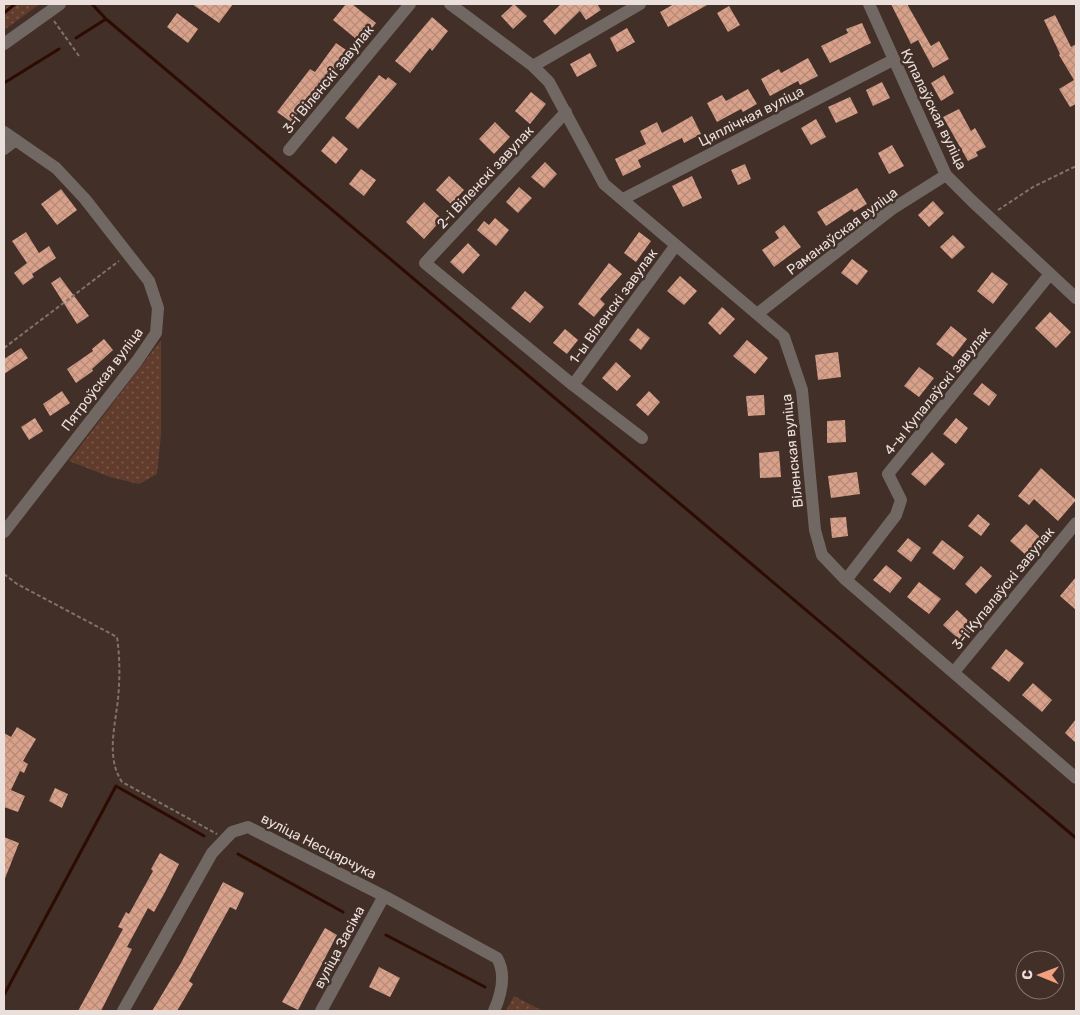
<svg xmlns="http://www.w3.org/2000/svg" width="1080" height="1015" font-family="Rubik,sans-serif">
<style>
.grass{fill:url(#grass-dots)}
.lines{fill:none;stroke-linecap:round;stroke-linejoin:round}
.stream{stroke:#2d0b00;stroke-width:3}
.building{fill:url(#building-cross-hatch)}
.path{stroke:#82726c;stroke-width:2;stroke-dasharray:4 2.5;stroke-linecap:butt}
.minor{stroke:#716864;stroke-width:12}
.tertiary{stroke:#716864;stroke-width:12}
.labels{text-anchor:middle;stroke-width:5;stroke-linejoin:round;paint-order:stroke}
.street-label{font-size:14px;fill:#ebdfdb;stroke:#412f28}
</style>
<defs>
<pattern id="grass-dots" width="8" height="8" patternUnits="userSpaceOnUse" patternTransform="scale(1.25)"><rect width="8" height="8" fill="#613c2d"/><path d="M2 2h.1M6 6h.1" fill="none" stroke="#78584b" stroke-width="1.8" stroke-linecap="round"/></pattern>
<pattern id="building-cross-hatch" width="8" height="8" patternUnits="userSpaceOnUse" patternTransform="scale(1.25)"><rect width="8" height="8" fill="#daa18a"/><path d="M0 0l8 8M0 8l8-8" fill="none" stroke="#b58a78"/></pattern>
</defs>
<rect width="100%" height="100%" fill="#412f28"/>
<!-- grass -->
<path class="grass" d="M4,4H40L4,30Z
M161,340V435L157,474L139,484L110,477L69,461Z
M514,996L543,1011H506Z"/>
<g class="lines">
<!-- stream -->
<path class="stream" d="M92,4L106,19L1076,838
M4,13L15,4
M76,38L106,19
M4,83L59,49
M238,854L343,912
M386,935L485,987
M4,995L116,786L204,836"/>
</g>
<!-- building -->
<path class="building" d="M192,4H233L219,23Z
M346,4H352L376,23L361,43L333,20Z
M514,4L527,16L513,29L501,16Z
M561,4H597L601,10L586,20L580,11L555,35L543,21Z
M674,4H709L668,27L660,12Z
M891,4H907L931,46L939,41L949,59L933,68L918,40L911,44Z
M729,6L740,25L728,32L717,13Z
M177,13L198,29L188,43L167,27Z
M1055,15L1071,47L1076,44V104L1070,107L1059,89L1074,80L1059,55L1060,54L1044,20Z
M432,17L448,31L432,51L430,48L410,73L395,61Z
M862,23L871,43L830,63L821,46L848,33L846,29Z
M627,28L635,42L617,52L610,38Z
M336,43L349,52L314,97L311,95L291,122L277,112L310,69L315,72Z
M590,53L597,66L577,77L570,64Z
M808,58L818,76L800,85L798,81L770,96L761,79L779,69L781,73Z
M379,75L386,80L388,77L397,84L358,129L345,118Z
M944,75L954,93L941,101L931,83Z
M882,82L890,98L873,106L866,90Z
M748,89L757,104L743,112L741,109L717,122L707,103L722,95L726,101Z
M531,92L546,104L530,124L515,111Z
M850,97L858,113L836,123L828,107Z
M959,109L971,131L975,128L986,147L976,152L978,156L968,161L943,117Z
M692,116L701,134L684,143L682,138L638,160L641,167L623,176L615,159L646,144L640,131L657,122L662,133Z
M816,119L826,137L811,145L801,128Z
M495,122L510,137L494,154L479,139Z
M333,136L348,149L336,164L321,151Z
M892,145L904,166L889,174L878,153Z
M545,162L557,174L544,188L531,177Z
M745,164L751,179L738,185L731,170Z
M361,169L376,180L364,196L349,184Z
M449,176L464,190L451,204L436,190Z
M692,176L702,198L683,207L672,186Z
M519,187L532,198L518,213L506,202Z
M857,188L867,204L854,212L852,209L826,226L817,212Z
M61,189L77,210L57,225L41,204Z
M933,201L944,213L929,227L918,215Z
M424,202L442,219L424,239L406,222Z
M495,218L509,230L496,246L477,230L484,221L489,225Z
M784,225L801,247L774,267L762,250L779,238L775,232Z
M26,232L39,253L49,246L56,258L32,274L34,277L23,285L14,273L27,263L12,241Z
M639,232L651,241L636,262L624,253Z
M953,235L965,247L952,259L940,247Z
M468,243L480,255L463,274L450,262Z
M852,259L868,271L857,285L841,273Z
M609,263L622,274L600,299L605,304L594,317L578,304Z
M992,272L1008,284L993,304L977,291Z
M680,276L697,291L684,305L667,291Z
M60,277L89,316L77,324L51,283Z
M525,291L544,307L530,323L511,308Z
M722,307L735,319L720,335L708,323Z
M1050,312L1071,332L1056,348L1035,328Z
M951,326L967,339L953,357L936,344Z
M638,328L650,338L641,350L629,340Z
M565,329L578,340L567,354L553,343Z
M104,339L113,350L92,369L93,371L76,383L67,369L93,351L92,349Z
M747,340L768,358L755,374L733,356Z
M21,348L28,358L4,374V359Z
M838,352L841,377L818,380L815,355Z
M616,362L631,376L617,391L602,378Z
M919,367L934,378L919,397L904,386Z
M982,383L997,395L989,406L973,394Z
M62,391L70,403L50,416L43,404Z
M649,391L660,402L648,416L636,405Z
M764,395L765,415L748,416L746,396Z
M35,418L43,431L29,440L21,427Z
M956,418L968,428L956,444L943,434Z
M845,420L846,442L827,443V421Z
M779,451L781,477L760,478L759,453Z
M932,452L945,464L925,486L911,474Z
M1041,468L1076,500L1058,521L1034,499L1029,505L1018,496Z
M857,472L860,494L831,498L828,476Z
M978,514L990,524L981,536L968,526Z
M846,517L848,536L832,538L830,518Z
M1026,524L1043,540L1028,557L1010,541Z
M908,538L921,548L911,562L897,551Z
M942,540L964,557L954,570L932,553Z
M886,565L902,578L890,593L873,580Z
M981,566L992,576L976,594L965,584Z
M1076,577V610L1060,596Z
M919,582L941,599L929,614L907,597Z
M957,610L975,627L962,642L943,625Z
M1006,649L1024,663L1009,682L991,668Z
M1033,683L1052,700L1042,712L1022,695Z
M1076,719V743L1065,733Z
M17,727L36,739L23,761L28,764L24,773L20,771L11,790L25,796L18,812L4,807V733L11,737Z
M55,788L68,794L62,808L49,801Z
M4,837L19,843L4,881Z
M160,853L179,864L165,892L154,912L148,908L127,947L132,949L101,1011H78L123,929L118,927L126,912L129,914L153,871L151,869Z
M223,882L244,893L236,910L230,907L189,981L193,984L177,1011H152L181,963Z
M325,928L337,935L298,1010L282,1002Z
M379,967L400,978L390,997L369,987Z"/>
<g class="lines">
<!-- path -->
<path class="path" d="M54,21L79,56
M998,210L1033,187L1076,166
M4,348L119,261
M4,574L17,584L117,637C120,658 120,678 118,699C115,727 106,758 122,782L217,834"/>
<!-- minor -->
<path class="minor" d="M450,4L533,66L549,82L604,184L784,337L802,390L815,530L822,555L846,580L1076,778
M869,4L946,175L972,201L1076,298
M533,66L640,4
M566,112L425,263L573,385L642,438
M4,132L56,168L85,199L149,281L158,308L156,333L137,361L4,532
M4,149L16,140
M289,150L410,4
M623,199L893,60
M757,314L892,209L946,175
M573,385L676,245
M846,580L896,515L901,500L888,474L1050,274
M954,672L1076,523
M123,1011L212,853L232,832L248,827L384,896L497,958C507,975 501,995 494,1011
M321,1011L384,896"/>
<!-- tertiary -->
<path class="tertiary" d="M4,44L60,4"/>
</g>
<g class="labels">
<!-- street labels -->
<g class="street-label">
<text transform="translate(328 79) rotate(-51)" y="5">3-і Віленскі завулак</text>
<text transform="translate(934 109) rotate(64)" y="5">Купалаўская вуліца</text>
<text transform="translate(751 116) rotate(-27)" y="5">Цяплічная вуліца</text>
<text transform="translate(485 177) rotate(-47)" y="5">2-і Віленскі завулак</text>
<text transform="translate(842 231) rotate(-37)" y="5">Раманаўская вуліца</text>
<text transform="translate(613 306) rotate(-54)" y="5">1-ы Віленскі завулак</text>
<text transform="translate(102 379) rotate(-53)" y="5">Пятроўская вуліца</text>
<text transform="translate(937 391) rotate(-51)" y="5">4-ы Купалаўскі завулак</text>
<text transform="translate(792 451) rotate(-96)" y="5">Віленская вуліца</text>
<text transform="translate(1003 588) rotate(-51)" y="5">3-і Купалаўскі завулак</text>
<text transform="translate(319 846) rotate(27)" y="5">вуліца Несцярчука</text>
<text transform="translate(339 947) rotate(-62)" y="5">вуліца Засіма</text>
</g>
</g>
<!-- border -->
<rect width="1080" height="1015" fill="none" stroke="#ebdfdb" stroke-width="10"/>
<!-- north arrow -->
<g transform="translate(1040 975) rotate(271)"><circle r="24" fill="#412f28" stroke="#857570"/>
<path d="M0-4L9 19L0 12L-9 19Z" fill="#f2a080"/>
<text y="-8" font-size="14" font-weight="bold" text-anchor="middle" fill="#ebdfdb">С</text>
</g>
</svg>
